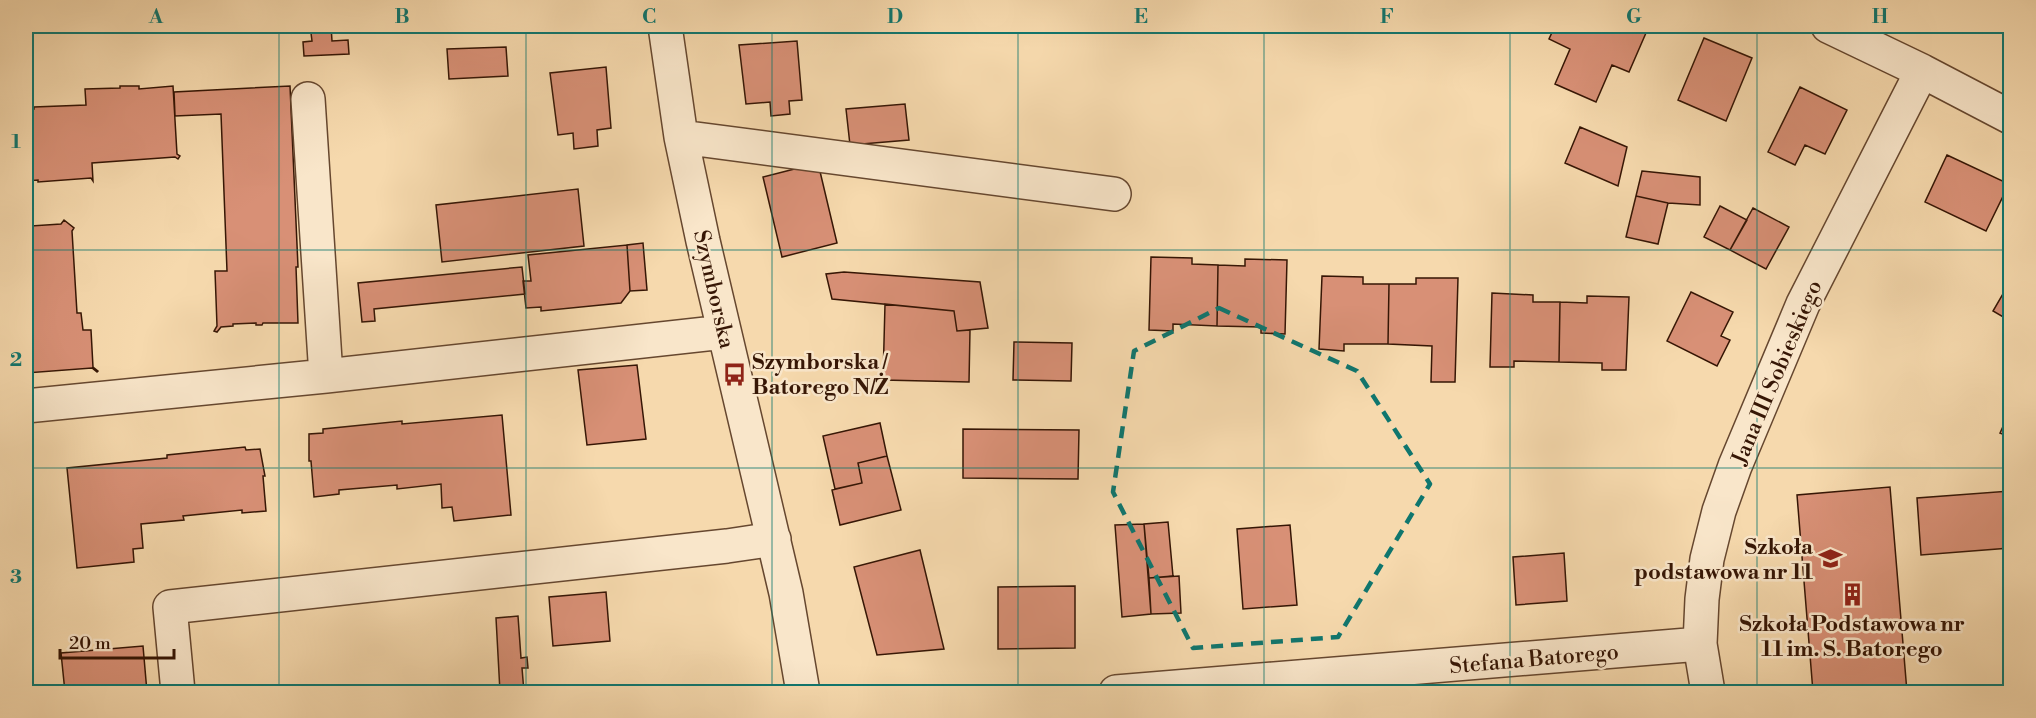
<svg xmlns="http://www.w3.org/2000/svg" width="2036" height="718" font-family="'Libre Bodoni',serif">
<style>
.building{fill:#d89076;stroke:#361605;stroke-width:1.5}
.lines{fill:none;stroke-linecap:round;stroke-linejoin:round}
.minor-casing{stroke:#66472f;stroke-width:36}
.minor{stroke:#f9e6ca;stroke-width:33}
.marked{fill:none;stroke:#0f766e;stroke-width:4.5;stroke-dasharray:12 8;stroke-linejoin:round}
.grid{fill:none;stroke:#0f766e;stroke-width:1.5;stroke-opacity:0.55}
.labels{text-anchor:middle;stroke-width:5;stroke-linejoin:round;paint-order:stroke}
.street-label{font-size:22px;fill:#361605;stroke:#f9e6ca}
.poi-label{font-size:22px;font-weight:bold;fill:#361605;stroke:#f9e6ca;text-anchor:start}
.neatline{fill:none;stroke:#0f766e;stroke-width:2}
.grid-label{font-size:20px;text-anchor:middle;font-weight:bold;fill:#0f766e}
</style>
<rect width="100%" height="100%" fill="#f6d9ad"/>
<filter id="stains"><feTurbulence type="fractalNoise" baseFrequency=".00333" numOctaves="4"/><feColorMatrix values="0 0 0 0 .2 0 0 0 0 .09 0 0 0 0 .02 0 0 0 .5 -.17"/></filter>
<radialGradient id="worn" r=".72"><stop offset=".6" stop-color="#630" stop-opacity="0"/><stop offset="1" stop-color="#630" stop-opacity=".3"/></radialGradient>
<!-- building -->
<path class="building" d="M301,26H331L332,41L348,40L349,54L304,56L303,42L312,41L311,33H301Z
M1555,26H1649L1629,72L1612,65L1596,102L1555,84L1570,49L1549,39Z
M1704,38L1752,58L1726,121L1678,100Z
M797,41L802,100L789,101L790,114L771,116L770,102L746,104L739,45Z
M506,47L508,76L449,79L447,49Z
M606,67L611,128L597,130L598,146L574,149L573,133L558,135L550,73Z
M120,86H139V89L173,86L177,154L180,156L178,159L175,157L92,163L93,181L91,178L38,182V180L26,181V110L34,109V107L86,105L85,89L120,88Z
M290,86L298,267H296L298,323H263L262,325H256V323L233,324V326L221,327L217,332L214,331L217,326L215,271H227L221,114L175,116L174,92Z
M1800,87L1847,110L1825,154L1805,145L1795,165L1768,152Z
M905,104L909,140L850,145L846,109Z
M1580,127L1627,147L1618,186L1565,163Z
M1947,155L2009,184L1986,231L1925,202Z
M818,163L837,243L782,257L763,177Z
M1642,171L1700,177V205L1668,203L1636,196Z
M28,180L31,226L61,224L64,220L74,228L72,231L77,313H81L83,330H91L93,367L98,371L97,372L92,368L26,373V181Z
M578,189L584,246L442,262L436,205Z
M1636,196L1668,203L1658,244L1626,237Z
M1720,206L1747,220L1730,250L1704,237Z
M1753,208L1789,227L1766,269L1730,250Z
M643,243L647,290L630,291L627,245Z
M627,245L630,291L621,303L541,311V307L526,308L523,281H531L528,255Z
M1151,257L1192,258V264L1218,265L1217,326L1173,324V331L1149,330Z
M1245,259L1287,260L1285,334L1261,333V327L1217,326L1218,265L1245,266Z
M522,267L525,294L374,309L375,321L362,322L358,283Z
M844,272L980,282L988,328L957,331L954,311L832,299L826,274Z
M1322,276L1363,277V284H1389L1388,344H1344V351L1319,349Z
M1416,278H1458L1455,382H1431L1432,346L1388,344L1389,284H1416Z
M1691,292L1733,312L1721,336L1730,340L1717,366L1667,341Z
M2004,292L2010,296V321L1993,311Z
M1492,293L1533,295V302H1560L1559,362L1514,361V367H1490Z
M1587,296L1629,297L1626,370H1602V363L1559,362L1560,302L1587,303Z
M885,304L954,311L957,331L970,330L969,382L883,380Z
M1014,342L1072,343L1071,381L1013,380Z
M637,365L646,439L587,445L578,370Z
M2010,411V437L2000,433Z
M502,415L511,515L454,521L452,507L442,508L441,484L397,489V485L339,490V494L314,497L311,461H309V434L323,433V429L402,421V424Z
M880,423L887,456L858,463L862,483L835,489L823,436Z
M963,429L1079,430L1078,479L963,478Z
M245,447L246,450L260,449L265,476H263L266,511L242,513V510L183,516L184,520L141,524L143,548L133,549L134,562L77,568L67,468L167,458V455Z
M887,456L901,510L840,525L832,490L862,483L858,463Z
M1890,487L1907,692H1813L1797,495Z
M2010,491V548L1921,555L1917,498Z
M1168,522L1173,576L1149,578L1144,524Z
M1144,524L1151,614L1122,617L1115,525Z
M1290,525L1297,605L1243,609L1237,529Z
M920,550L944,649L877,655L854,567Z
M1564,553L1567,601L1516,605L1513,557Z
M1179,576L1181,613L1151,614L1149,578Z
M1075,586V648L998,649V587Z
M606,592L610,641L553,646L549,597Z
M518,616L521,658L527,657L528,668H522L524,692H500L496,618Z
M143,646L147,692H65L61,653Z"/>
<g class="lines">
<defs>
<path id="minor" d="M665,26L681,137L703,241L786,593L803,692
M1828,26L1922,71L2010,117
M308,99L326,376
M681,137L1114,194
M26,406L326,376L724,332
M178,692L170,607L727,546L774,539
M1116,692L1700,644
M1708,692L1700,644L1702,599L1707,559L1719,511L1735,466L1803,304L1922,71"/>
</defs>
<!-- minor casing -->
<use href="#minor" class="minor-casing"/>
<!-- minor -->
<use href="#minor" class="minor"/>
</g>
<!-- marked area -->
<path class="marked" d="M1219,308L1357,371L1430,484L1338,637L1193,648L1113,492L1134,351Z"/>
<!-- grid -->
<path class="grid" d="M279,26V692M526,26V692M772,26V692M1018,26V692M1264,26V692M1510,26V692M1757,26V692M26,250H2010M26,468H2010"/>
<!-- icons -->
<defs>
<symbol id="bus-bare" viewBox="-9 -9 18 18"><path d="M-5-6H5V4H4V6H2V4H-2V6H-4V4H-5ZM-3.5-4V0h7V-4ZM-3.5 1.2v1.5H-2V1.2ZM2 1.2v1.5H3.5V1.2Z" fill="#8f2418" stroke="#f9e6ca" stroke-width="2.5" paint-order="stroke"/></symbol>
<symbol id="school-bare" viewBox="-9 -9 18 18"><path d="M0-5L7-2L0 1L-7-2ZM-4 1L0 2.5L4 1V4Q0 6-4 4Z" fill="#8f2418" stroke="#f9e6ca" stroke-width="2.5" paint-order="stroke"/></symbol>
<symbol id="building-bare" viewBox="-9 -9 18 18"><path d="M-4-6H4V6H1V3H-1V6H-4ZM-2.5-4.3h1.7v1.8h-1.7ZM.8-4.3h1.7v1.8H.8ZM-2.5-1h1.7V.8h-1.7ZM.8-1h1.7V.8H.8Z" fill="#8f2418" stroke="#f9e6ca" stroke-width="2.5" paint-order="stroke"/></symbol>
</defs>
<g fill-rule="evenodd">
<use href="#bus-bare" x="718" y="358" width="33" height="33"/>
<use href="#school-bare" x="1814" y="542" width="33" height="33"/>
<use href="#building-bare" x="1836" y="578" width="33" height="33"/>
</g>
<g class="labels">
<!-- street labels -->
<g class="street-label">
<text transform="translate(715 289) rotate(77)" y="8">Szymborska</text>
<text transform="translate(1776 372) rotate(-67)" y="8">Jana III Sobieskiego</text>
<text transform="translate(1534 658) rotate(-5)" y="8">Stefana Batorego</text>
</g>
<!-- poi labels -->
<g class="poi-label">
<text x="752" y="369">Szymborska /<tspan x="752" dy="25">Batorego N/Ż</tspan></text>
<text x="1813" y="554" text-anchor="end">Szkoła<tspan x="1813" dy="25">podstawowa nr 11</tspan></text>
<text x="1852" y="631" text-anchor="middle">Szkoła Podstawowa nr<tspan x="1852" dy="25">11 im. S. Batorego</tspan></text>
</g>
</g>
<!-- margin -->
<rect width="2036" height="718" fill="none" stroke="#f6d9ad" stroke-width="66"/>
<!-- scale -->
<path d="M60 649v9h114v-9" fill="none" stroke="#361605" stroke-width="3"/>
<text x="69" y="649" font-size="18" fill="#361605" stroke="#f9e6ca" stroke-width="4.5" paint-order="stroke">20 m</text>
<rect x="33" y="33" width="1970" height="652" class="neatline"/>
<g class="grid-label">
<text x="156" y="23">A</text>
<text x="402" y="23">B</text>
<text x="649" y="23">C</text>
<text x="895" y="23">D</text>
<text x="1141" y="23">E</text>
<text x="1387" y="23">F</text>
<text x="1634" y="23">G</text>
<text x="1880" y="23">H</text>
<text x="16" y="148">1</text>
<text x="16" y="366">2</text>
<text x="16" y="583">3</text>
</g>
<rect width="100%" height="100%" filter="url(#stains)"/>
<rect width="100%" height="100%" fill="url(#worn)"/>
</svg>
